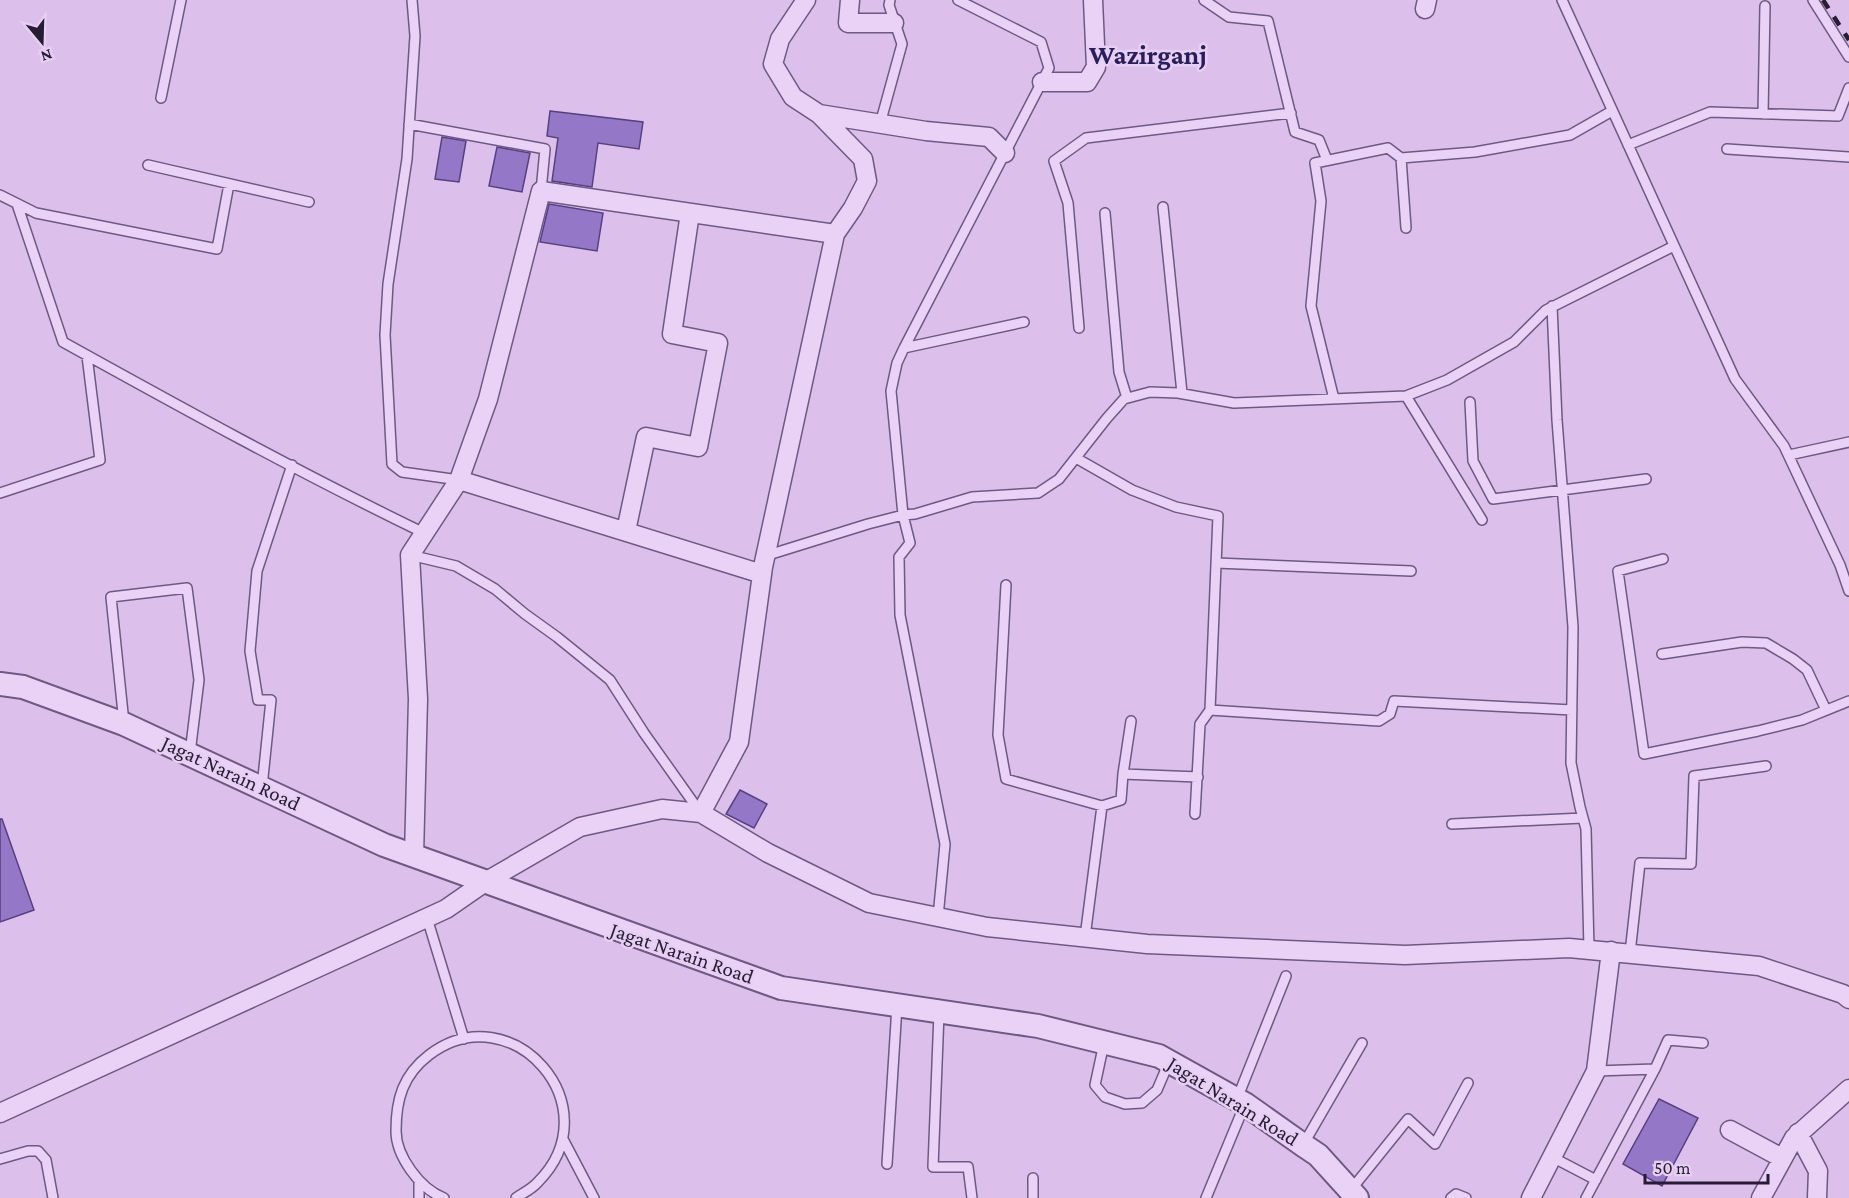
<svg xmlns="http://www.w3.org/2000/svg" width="1849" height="1198" font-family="'Crimson Pro',serif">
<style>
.building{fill:#9477c7;stroke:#564081;stroke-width:1.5}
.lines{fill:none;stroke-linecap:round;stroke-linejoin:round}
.service-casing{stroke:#6d5983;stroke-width:12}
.minor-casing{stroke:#6d5983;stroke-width:21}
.tertiary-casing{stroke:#6d5983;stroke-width:26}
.service{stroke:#ead2f7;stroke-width:9}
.minor{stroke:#ead2f7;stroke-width:18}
.tertiary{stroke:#ead2f7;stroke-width:22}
.rail{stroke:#261c33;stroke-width:4.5;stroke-dasharray:10 10;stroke-linecap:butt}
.labels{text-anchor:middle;stroke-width:5;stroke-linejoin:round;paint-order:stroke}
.street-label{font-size:21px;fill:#261c33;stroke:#e7cff3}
.district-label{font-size:27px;font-weight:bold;fill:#281e5d;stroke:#e7cff3}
</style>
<rect width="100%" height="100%" fill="#dcc0eb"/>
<!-- building -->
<path class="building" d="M550,111L643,122L639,149L598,143L592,187L552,181L558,138L547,136Z
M442,137L466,141L459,182L435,179Z
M497,147L530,153L522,192L489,186Z
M549,204L603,213L597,251L540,242Z
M740,790L767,804L754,828L726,814Z
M0,819H2L34,910L0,922Z
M1659,1099L1698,1118L1662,1186L1623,1164Z"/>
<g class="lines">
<defs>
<path id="service" d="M412,0L415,36L407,159L388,284L385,335L392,464L402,472L459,480
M1204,0L1229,17L1268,21L1295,132L1319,140L1327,160
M1562,0L1735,379L1784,446L1840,565L1849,591
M1813,0L1849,57
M161,98L181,0
M1763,114L1765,6
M409,124L545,149L541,191
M880,124L902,44L889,5L890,0
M1628,145L1710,112L1838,116L1849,88
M1727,149L1849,157
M1401,158L1406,228
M148,165L309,202
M0,195L36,213L217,249L229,184
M17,204L63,342C182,408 302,474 424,533
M1163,207L1182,393
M1105,213L1119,372L1127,398
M1552,306L1557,420L1573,627L1571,763L1580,807L1586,829L1589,949
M1079,328L1068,203L1054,161L1086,138L1291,113
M904,348L1049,68L1041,42L958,0
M1406,396L1482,520
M1334,399L1311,306L1321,201L1315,163L1388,148L1401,158L1475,152L1570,135L1612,111
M1470,402L1473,461L1493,499L1646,479
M1789,455L1849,442
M1076,458L1132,490L1176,507L1218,516L1210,710L1200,724L1195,814
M0,493L100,460L87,356
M410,555L456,566L495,589L525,614L557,637L610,680L644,733L700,812
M765,556L868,524L903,515L915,514L972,497L1038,493L1059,479L1107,418L1124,399L1150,392L1178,393L1234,403L1406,396L1447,380L1514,342L1546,310L1674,246
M1663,559L1618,571L1644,754L1758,731L1802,720L1849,701
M1216,563L1411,571
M1006,585L998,735L1006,779L1102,806
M1662,654L1742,642L1766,643L1793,659L1807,670L1826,710
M1210,710L1379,721L1390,714L1394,701L1572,710
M124,723L111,597L187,588L199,680L190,753
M1123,774L1198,777
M262,787L271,700H258L250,651L257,571L292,465
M1452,824L1583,818
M938,917L945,844L900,615L899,557L910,543L903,515L891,391L897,363L904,348L1024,322
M427,918L464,1039
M1085,937L1102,806L1121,800L1123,774L1131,721
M1630,953L1640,863L1691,864L1694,776L1766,766
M939,1013L933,1167H968L972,1198
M1104,1043L1095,1085L1105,1097L1125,1104L1142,1103L1157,1090L1169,1062
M1596,1071L1655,1069L1668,1040L1703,1043
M1237,1099L1286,976
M563,1139L594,1198
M1303,1145L1362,1043
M1552,1157L1596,1180
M0,1159L28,1151H38L46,1160L53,1198
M887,1164L897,1006
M1033,1178V1198
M1350,1191L1408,1119L1435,1144L1468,1083
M419,1198V1181
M444,1198C420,1189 396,1156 396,1131C396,1099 403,1075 429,1055C512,992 613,1107 538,1182C532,1189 523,1193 516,1198
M1206,1198L1245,1104
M1451,1198L1456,1194L1466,1198
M1586,1198L1655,1069"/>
<path id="minor" d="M850,0L848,23H894
M1425,9L1427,0
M1042,82H1087L1096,67L1093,0
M819,114L926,131L989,137L1005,153
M459,480L762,574
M626,531L646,437L698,447L718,343L672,334L690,213
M701,813L739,742L763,567L835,234L853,208L867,181L863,159L819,114L793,97L773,64L780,39L806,0
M414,856L418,699L410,555L459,480L488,399L541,191L835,234
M0,1113L446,909L485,882L580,827L662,809L701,813L768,853L869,903L987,927L1147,944L1405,955L1569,948L1759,966L1843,994L1849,999
M1730,1130L1782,1158
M1798,1133L1818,1171L1817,1198
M1531,1198L1596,1071L1611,951
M1761,1198L1794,1138L1849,1089"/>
<path id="tertiary" d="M0,684L23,687L124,724L384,845L781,988L1038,1026L1159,1056L1245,1104L1303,1145L1318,1155L1357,1198"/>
</defs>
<!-- service casing -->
<use href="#service" class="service-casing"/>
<!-- minor casing -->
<use href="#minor" class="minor-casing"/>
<!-- tertiary casing -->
<use href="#tertiary" class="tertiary-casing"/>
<!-- service -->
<use href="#service" class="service"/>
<!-- minor -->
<use href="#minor" class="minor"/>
<!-- tertiary -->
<use href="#tertiary" class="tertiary"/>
<!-- rail -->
<path class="rail" d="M1823,0L1849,40"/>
</g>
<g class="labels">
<!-- street labels -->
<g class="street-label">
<text transform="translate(231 773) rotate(25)" y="7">Jagat Narain Road</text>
<text transform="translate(682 953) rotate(19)" y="7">Jagat Narain Road</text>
<text transform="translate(1233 1101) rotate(32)" y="7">Jagat Narain Road</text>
</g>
<!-- district labels -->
<g class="district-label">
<text x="1148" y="64">Wazirganj</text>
</g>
</g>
<!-- north arrow -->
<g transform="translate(42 42) rotate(161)" stroke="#e7cff3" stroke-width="4.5" paint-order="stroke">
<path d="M0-4.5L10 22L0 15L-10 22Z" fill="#261c33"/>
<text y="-9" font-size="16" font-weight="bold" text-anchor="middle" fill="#261c33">N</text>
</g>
<!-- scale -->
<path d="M1645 1174v9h123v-9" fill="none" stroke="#261c33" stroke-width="3"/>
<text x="1654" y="1174" font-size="18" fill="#261c33" stroke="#e7cff3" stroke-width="4.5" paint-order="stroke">50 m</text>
</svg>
